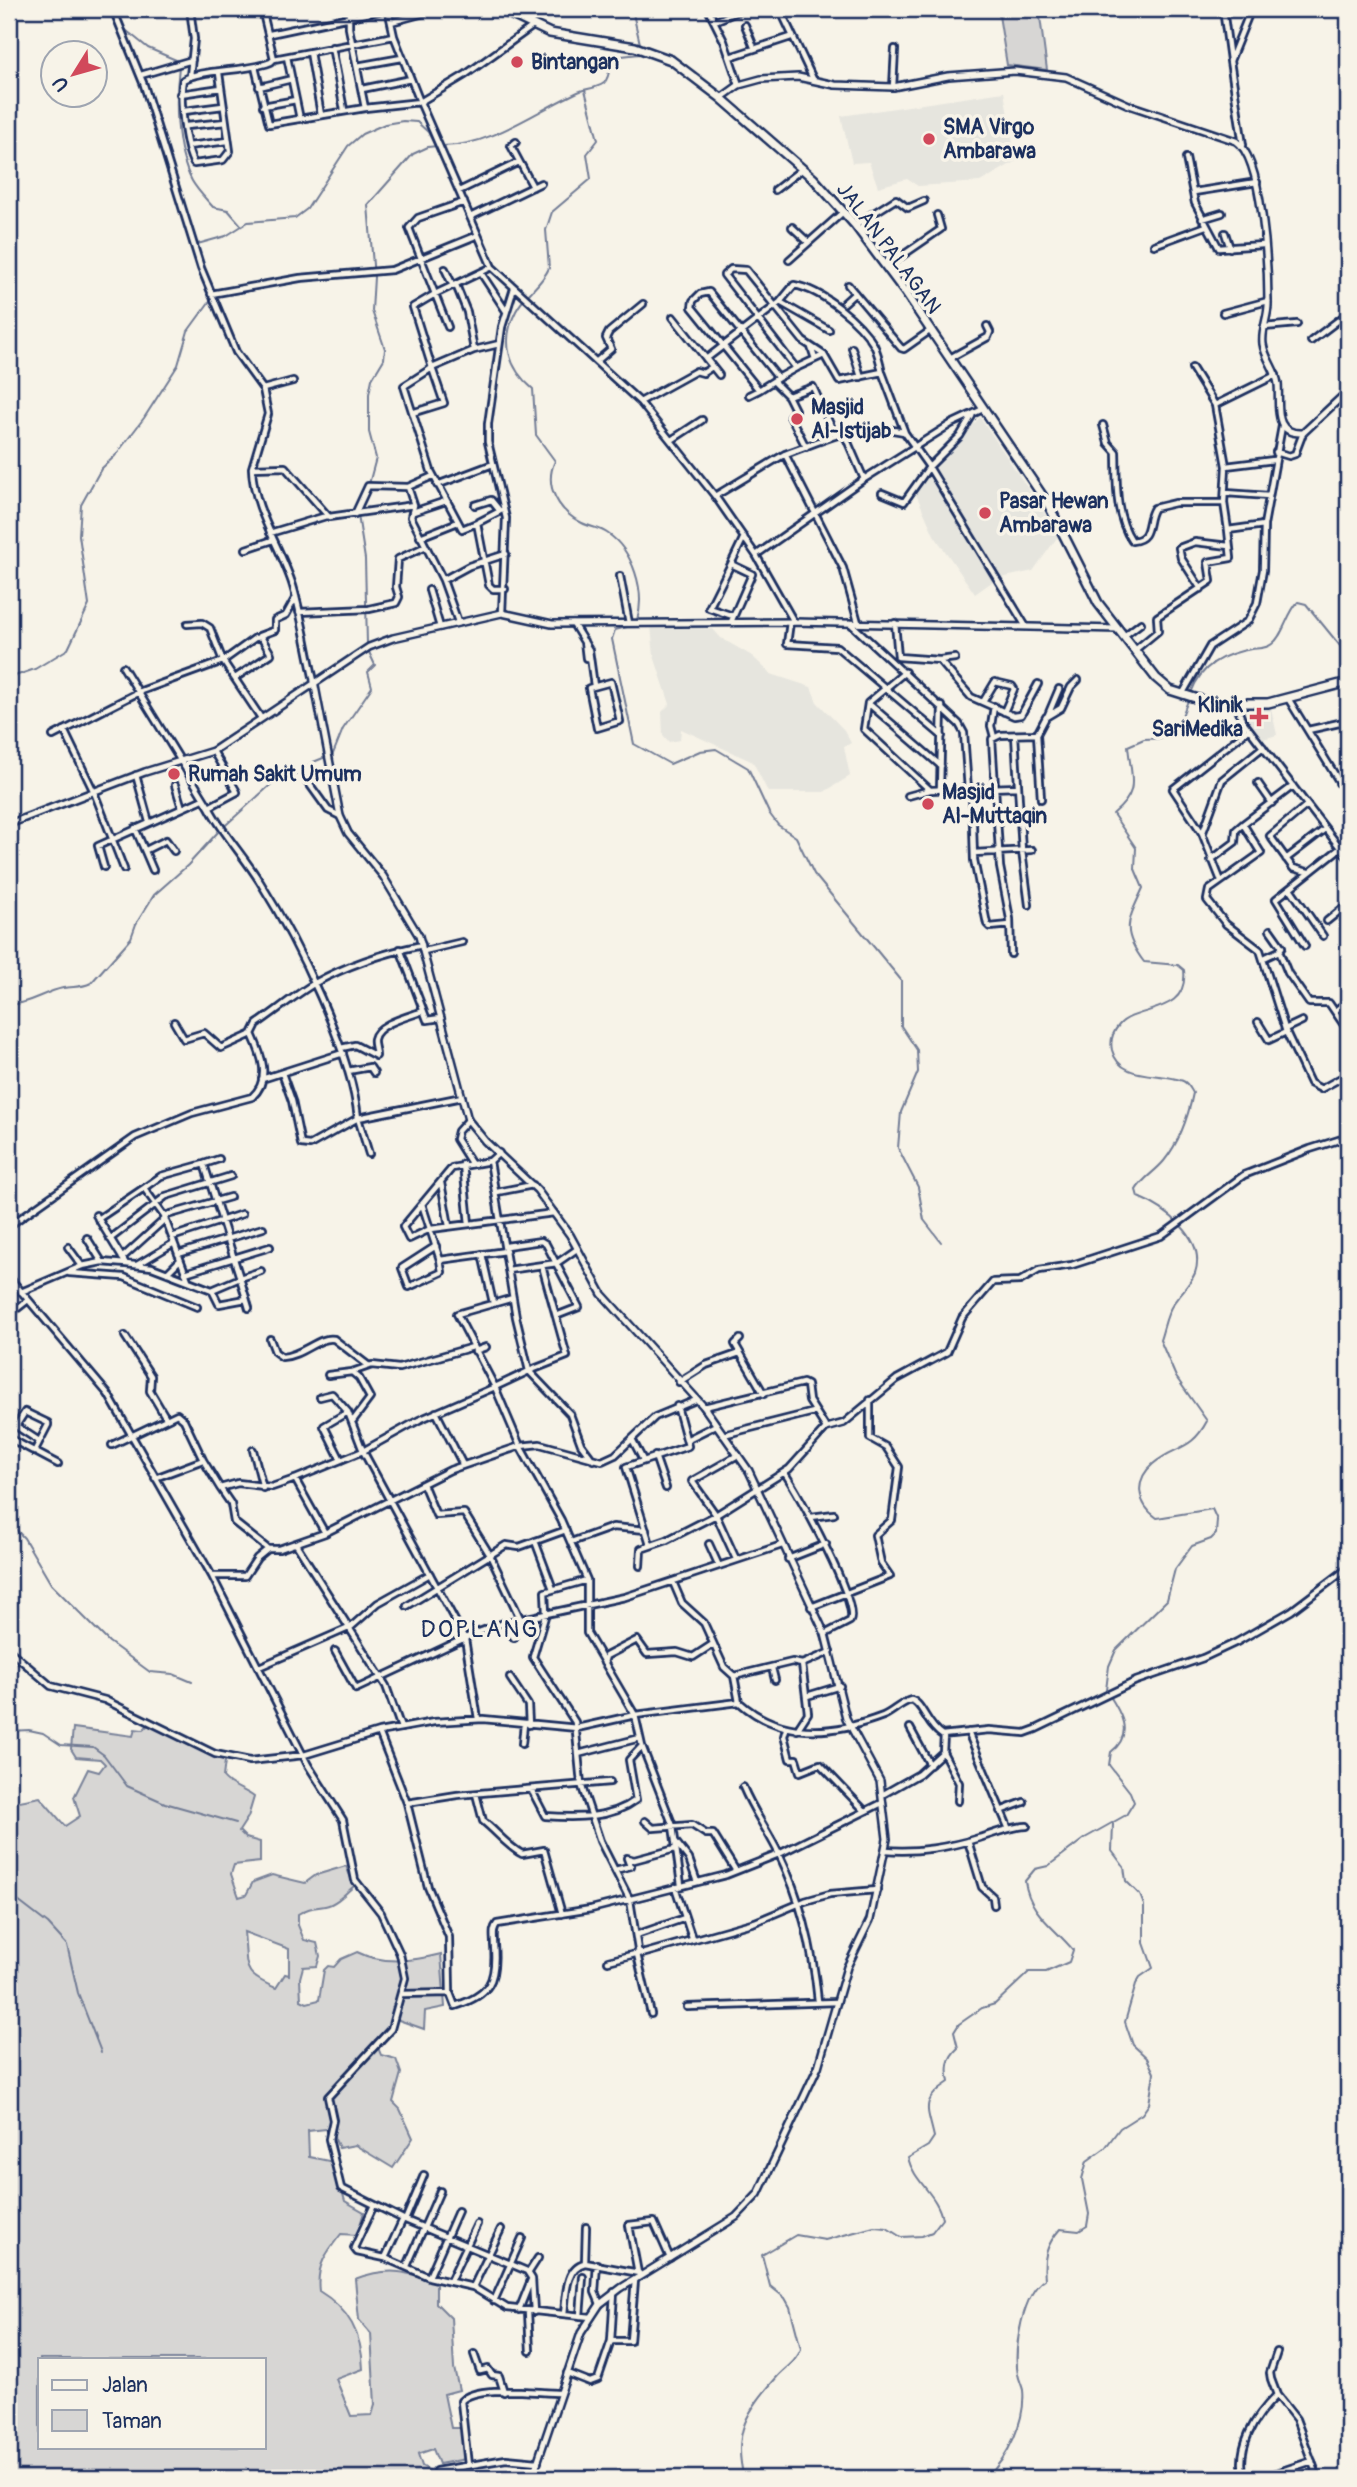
<svg xmlns="http://www.w3.org/2000/svg" width="1357" height="2487" font-family="Pangolin,sans-serif">
<style>
.built{fill:#e6e5de}
.green{fill:#d7d6d4;stroke:#798299;stroke-width:2;fill-rule:evenodd}
.lines{fill:none;stroke-linecap:round;stroke-linejoin:round}
.stream{stroke:#727c95;stroke-width:2}
.minor-casing{stroke:#1b2f5e;stroke-width:10}
.tertiary-casing{stroke:#1b2f5e;stroke-width:10}
.primary-casing{stroke:#1b2f5e;stroke-width:12}
.minor{stroke:#f7f3e8;stroke-width:4.5}
.tertiary{stroke:#f7f3e8;stroke-width:5}
.primary{stroke:#f7f3e8;stroke-width:7}
.poi-dot{fill:#d1495b;stroke:#f7f3e8;stroke-width:2.5}
.labels{text-anchor:middle;stroke-width:7;stroke-linejoin:round;paint-order:stroke}
.poi-label{font-size:21px;font-weight:bold;fill:#1b2f5e;stroke:#f7f3e8;text-anchor:start}
.street-label{font-size:21px;fill:#1b2f5e;stroke:#f7f3e8}
.quarter-label{font-size:24px;letter-spacing:2px;fill:#1b2f5e;stroke:#f7f3e8}
</style>
<rect width="100%" height="100%" fill="#f7f3e8"/>
<filter id="ink" filterUnits="userSpaceOnUse"><feTurbulence type="fractalNoise" baseFrequency=".0143" numOctaves="2"/><feDisplacementMap in="SourceGraphic" scale="14" xChannelSelector="R" yChannelSelector="G"/><feConvolveMatrix kernelMatrix="1 2 1 2 8 2 1 2 1" color-interpolation-filters="sRGB"/></filter>
<g filter="url(#ink)">
<!-- built -->
<path class="built" d="M1004,92L1016,161L980,182L918,186L907,179L878,187L869,162L852,163L841,116Z
M980,417L1059,535L1033,571L996,579L975,594L934,535L915,492Z
M651,626L713,629L721,638L752,656L771,674L811,687L817,702L844,730L851,743L844,747L850,776L824,792H768L753,762L681,729L680,740L669,742L663,735L662,712L670,704L654,656Z
M1271,708L1277,735L1260,740L1248,724L1243,711Z"/>
<!-- green -->
<path class="green" d="M998,9H1039L1047,70L1007,65Z
M149,1724L194,1740L225,1761L223,1777C231,1787 244,1789 254,1797L248,1817L239,1831L246,1838L260,1842V1862L234,1865L231,1874L239,1897L246,1895L253,1882L272,1875L305,1883L316,1875L346,1866L354,1886C346,1893 336,1904 325,1906C313,1908 310,1907 298,1914V1925L304,1940L317,1943L320,1956L317,1966L303,1967L300,1978L301,2000L307,2003L319,2000L324,1970L328,1966L334,1967L341,1959L357,1952C383,1965 413,1961 441,1954L445,2007L425,2011L424,2029L393,2018L392,2035L375,2040L381,2055L396,2059L401,2073L393,2102L400,2109L413,2138L393,2168L355,2145L339,2148L333,2135L326,2129L308,2131L309,2157L334,2162L345,2201L364,2212L357,2235L341,2234C326,2253 316,2266 319,2291C349,2309 362,2334 363,2369L336,2379L351,2416L372,2415L375,2405L371,2334L359,2320L355,2279C388,2267 403,2271 436,2281V2303L451,2318L454,2368L459,2390L444,2394L451,2428H462L471,2458L439,2464L433,2449L418,2454L422,2466L442,2478H9V1803L40,1797L65,1826L80,1816L74,1797L88,1769L99,1772L105,1764L100,1759L76,1757L71,1749L73,1728L133,1736L135,1729L143,1730ZM244,1932L289,1949V1975L285,1974L276,1988C240,1973 248,1968 244,1932ZM40,2359H264V2447H40Z"/>
<g class="lines">
<!-- stream -->
<path class="stream" d="M110,9L115,20
M632,9L641,48
M122,27L148,48L176,60L179,66C175,101 175,149 192,181C197,190 206,199 213,207L228,210L241,225
M585,90L598,140L587,154L591,179L552,212L546,230L549,268C542,285 524,295 516,311C500,342 509,369 533,389L536,435L555,461C543,486 559,512 582,523C590,527 600,528 607,533C633,550 646,592 637,620
M443,146C491,146 536,111 578,92C587,88 596,89 604,83C610,77 610,65 612,57L640,54
M194,245L226,236L248,222L295,218L307,209L348,146L362,134L385,124L403,121L417,122L428,132L435,146
M202,263L213,291
M369,484L376,458L369,432V394L372,379L384,359L385,349L372,311L374,277L368,205L413,154L428,147L437,146
M358,515L365,559L367,644
M635,625L615,630L612,639L634,744L670,764L700,751L716,749L748,768L769,813L778,825L796,837L814,874L901,980V1026L917,1050L918,1072L901,1112L898,1148L918,1187L924,1220L941,1242
M9,678L35,669L68,649L89,605L79,535L81,505L101,469L115,456L144,418L178,365L188,331L212,298
M1191,693C1201,665 1223,654 1251,649C1258,648 1266,649 1272,644C1284,635 1287,613 1298,602L1306,604L1341,647L1348,645
M9,1005C29,1004 44,992 63,988C74,986 81,988 91,983L131,938L136,924L154,895L188,865L218,832L276,780L302,772L311,763L333,754L343,729L372,687L368,672L375,665L368,650
M9,1522L24,1538L51,1584L109,1642L150,1672L173,1674L192,1682
M9,1731L29,1730L43,1733L61,1745L93,1747L104,1755L127,1786L165,1803L236,1823
M9,1894L48,1924L67,1945L78,1993L101,2052
M744,2478C732,2433 747,2411 777,2377C785,2368 796,2362 801,2349L790,2307L785,2298L770,2286L762,2255L796,2235L825,2240L874,2227L887,2228L901,2237L922,2236L932,2232L942,2219C938,2195 914,2182 908,2158L928,2146L934,2137C928,2109 919,2101 949,2082C946,2068 947,2058 958,2048L954,2032L959,2024L982,2008L995,2004L1029,1972H1046L1069,1962L1073,1950C1054,1927 1029,1913 1025,1881L1035,1869L1048,1866L1085,1838L1126,1815L1134,1802L1130,1792L1109,1765L1111,1752C1136,1733 1119,1710 1106,1690L1109,1666L1116,1650L1167,1600L1175,1569L1192,1546L1211,1539L1216,1534L1217,1520L1212,1509L1157,1518C1138,1505 1133,1481 1153,1464C1175,1445 1191,1452 1207,1421L1176,1377L1160,1340C1164,1329 1166,1314 1173,1304C1180,1293 1190,1285 1195,1273C1207,1238 1165,1208 1138,1197L1136,1190C1143,1178 1155,1172 1164,1161C1180,1141 1188,1118 1193,1093C1190,1088 1188,1083 1183,1081C1161,1071 1120,1082 1112,1050C1110,1041 1113,1032 1119,1025C1136,1005 1189,1016 1184,970L1178,965L1144,962C1120,930 1128,921 1143,888L1135,869L1136,848L1113,814C1141,791 1131,779 1128,746L1144,739L1166,738L1178,726L1189,698
M986,2478C1008,2458 1026,2420 1023,2390C1022,2385 1019,2380 1018,2374C1013,2349 1023,2293 1045,2279C1043,2258 1046,2245 1060,2229L1079,2231L1087,2226L1089,2214L1082,2179L1087,2161L1105,2148L1120,2128L1142,2114L1149,2104L1154,2073L1147,2058L1133,2045L1125,2022L1136,1984L1140,1977L1153,1968L1144,1943V1905L1140,1895L1126,1881L1124,1867L1112,1851L1113,1824"/>
<defs>
<path id="minor" d="M113,9L144,85L201,268L236,352L263,389L268,414L252,468
M190,9L194,39L190,76
M708,9L724,41L739,85
M780,9L813,79
M1223,9L1230,60
M350,17L355,9
M715,21L744,9
M391,22L439,9
M745,25L754,47
M533,26L465,75L420,102L492,267L640,402L715,496
M270,34L388,9
M332,47L344,110
M310,52L321,115
M287,57L300,119
M730,57L791,37
M274,59L394,36
M357,66L402,58
M255,67L269,124L365,108L349,28V9
M219,73L230,151L223,160L194,164C185,149 179,97 183,80C199,69 248,72 271,62L274,59L262,9
M141,75L192,60
M259,87L292,79
M893,87L895,49
M362,89L411,79
M180,94L221,88
M263,106L296,100
M365,108L420,102L394,36L388,9
M184,111L223,106
M186,126L226,122
M516,142L511,146L533,187
M1243,145L1230,61L1251,9
M188,146L228,141
M1186,158L1195,203L1219,248L1263,245
M775,190L802,169
M459,191L519,162
M1194,192L1257,182
M470,217L541,183
M1202,219L1222,213
M855,225L896,199L908,208L924,201
M792,227L807,241
M1225,233L1230,248
M1154,245L1206,226
M789,260L843,212
M887,266L941,229L937,215
M445,269L453,286
M481,273L506,311
M848,285L901,348L904,349L931,330
M905,291L916,284
M211,294L300,278L392,270L478,235
M780,302L794,285C822,290 860,321 874,345C878,353 880,363 882,372
M844,303L855,293
M1223,313L1268,301
M673,317L719,375
M448,327L409,228L418,218L464,202
M1264,327L1297,324
M1311,341L1348,313
M811,347L815,359
M852,348L861,377
M474,350L499,344
M824,355L796,368L724,275L731,269L746,270L775,306L780,302L829,330
M950,358L988,337L990,332L987,326
M706,359L775,306L803,341L824,355L839,381L882,372L905,433L929,467L1025,625
M597,361L611,349L606,338L609,332L643,304
M1192,368L1215,405L1226,466
M778,378L759,390L692,307L693,301L700,294L709,292L778,378L796,368
M773,381L788,396L795,410L790,416L806,447
M263,389L293,381
M749,395L759,390
M788,396L813,387L835,435
M640,402L696,371L703,373L712,367
M1215,405L1276,375
M415,412L444,403L432,368L474,350L467,312L456,285
M1103,425L1108,443L1116,452C1117,481 1114,514 1132,541C1153,539 1145,521 1154,508L1175,503H1224
M844,433L864,479
M673,439L702,420
M1276,452L1289,456L1295,454L1303,433
M433,476L408,487L414,505L411,517L443,580L458,622
M437,485L493,464
M882,493L904,502L929,467L960,436L972,416
M1226,493L1269,496
M475,505L491,500L500,511
M504,509L477,523L489,585L493,589H505
M413,512L446,501
M355,514L368,486L408,487
M477,523L462,529L431,471L404,386L432,368L413,307L435,294L492,267
M1264,525L1228,530L1224,503L1226,466L1274,460
M270,533L326,516
M420,537L458,522
M246,549L273,540
M756,555L715,496L785,454
M731,564L709,608L733,616
M620,576L629,623
M443,580L469,566L506,554
M1201,589L1181,558L1179,548L1195,542L1229,546
M429,590L440,627
M299,612L369,609L396,603L399,597L396,587L398,559L424,547
M502,613L506,518L488,442V424L502,327L514,288
M731,622L752,574L731,564L744,537
M790,622L787,644L837,647L942,736
M794,622L756,555L864,479L951,424L983,409
M858,622L843,568L785,454C828,439 858,421 904,432
M850,623L959,724L964,733L968,790
M895,623L898,657L939,660L971,697L1014,716L1021,715L1038,684
M187,624L202,623L210,628L223,661L261,718
M573,624L589,650L594,686
M259,636L275,630V620L286,615L296,597
M1124,636L1141,623
M584,641L586,658H590
M1135,650L1158,631L1157,617L1211,581L1208,562L1231,558L1228,530
M940,660L955,658
M123,667L209,807
M905,672L868,703L941,766
M314,681C307,650 302,617 293,586C281,547 253,510 252,468L285,467L329,517L414,505
M611,682L620,721L597,728L589,688Z
M1183,693L1210,646L1248,621L1257,603L1263,570L1264,525L1282,426
M1289,700L1348,796
M983,702L995,682L1012,686L1014,689L1004,712
M868,703L864,729L930,790L1018,787
M1236,704L1242,720L1348,858
M1048,715L1059,689
M64,730L94,792L124,869
M1308,730L1348,721
M1015,735L1022,851L1029,905
M53,736L141,691L223,661L255,638L261,637L271,654L235,678
M994,737L991,726L994,706
M213,751L237,792L209,807C223,834 244,856 260,882C297,941 351,1050 358,1118L310,1145L301,1144L292,1101L282,1073
M136,775L149,822
M305,778L328,810L340,816
M1258,783L1272,803
M1339,783L1348,776
M175,785L182,808
M1293,786L1243,824L1261,853L1209,890L1207,900L1226,924L1260,950L1286,1032L1310,1083L1321,1089L1348,1074
M940,789L942,706
M972,790L974,860L987,924L990,927L1010,925
M908,796L930,790
M1041,799L1037,734L1046,717L1061,708L1071,687L1078,680
M1307,805L1270,836L1293,868L1308,872
M135,828L153,870
M1203,832L1222,780L1263,747
M146,850L166,840L174,851
M974,853L1032,850
M1286,859L1325,829
M1211,860L1235,842L1236,830L1243,824
M104,867L98,846L203,799
M1221,881L1202,833L1173,789L1249,729
M1290,888L1323,936
M1327,921L1348,904
M1270,930L1282,947L1279,951L1288,973L1309,1003H1329L1348,1031
M1305,946L1276,899L1348,842
M400,949L427,1020L441,1018
M424,951L462,942
M1011,954L1010,919L1000,867L992,739L1000,735L1037,734
M1264,958L1279,951
M1335,1011L1348,1001
M174,1022L184,1039L204,1033L221,1048L252,1034
M1258,1022L1269,1040L1286,1032
M1285,1029L1302,1021
M341,1048L355,1045L376,1056C376,1050 373,1044 374,1039C377,1023 411,1016 423,1011
M348,1071L370,1067L374,1073
M262,1079L343,1053
M468,1120L458,1131L456,1139L471,1163
M499,1153L490,1161L452,1168L422,1204L440,1260L506,1251
M369,1154L358,1118L462,1097
M490,1161L516,1317L529,1371L495,1387L520,1446L561,1520L587,1580L545,1592L546,1613L533,1657L575,1722L581,1784L600,1841L630,1900L638,1950L642,1954L755,1922L805,1901L830,1894L877,1890
M204,1164L219,1159
M463,1164L469,1224
M441,1183L449,1226
M497,1192L533,1185
M422,1204L403,1227L409,1239L428,1230
M96,1215L126,1264L102,1262
M164,1216L230,1197
M98,1219L144,1188
M9,1226L135,1137L192,1113L252,1097C272,1079 261,1054 252,1034L257,1024C276,1011 295,995 315,983C349,964 384,953 422,945
M431,1229L554,1213
M172,1237L242,1214
M110,1239L166,1196L231,1176
M436,1246L402,1268L409,1287L442,1272L440,1260
M506,1246L541,1241L546,1244L579,1307L556,1316
M178,1254L263,1228
M482,1254L493,1303
M122,1258L165,1219
M126,1264L152,1267L212,1290L240,1278L249,1308
M137,1265L174,1243
M82,1266L102,1262L87,1238
M542,1266L567,1356L529,1371L570,1414L581,1444L593,1460
M508,1270L557,1263L577,1249
M69,1273L124,1277L197,1307
M167,1273L180,1260
M185,1273L270,1247
M9,1277L108,1394L212,1576L308,1765L343,1820L355,1880L381,1913L400,1954L405,1978L391,2029L328,2097L333,2120L329,2139L341,2188L403,2219L527,2271L532,2279L534,2312
M188,1280L164,1216L144,1188L161,1176L204,1164L240,1278L261,1271
M212,1290L219,1304L246,1299
M21,1292L82,1266L68,1247
M513,1298L457,1314L495,1387L419,1420L363,1451L295,1479L272,1487L238,1483L220,1488L231,1504L234,1522L268,1549H279L325,1533L450,1470L520,1446L540,1444L602,1461L615,1455L655,1417L696,1400
M9,1315L28,1300
M125,1336L151,1376L150,1391L166,1418
M270,1339L275,1352L282,1357C302,1356 319,1336 334,1339L369,1366
M740,1339L735,1344L764,1394
M475,1351L486,1347
M352,1372L372,1365L399,1368L473,1347
M328,1375L352,1372L359,1378L370,1398L352,1422
M679,1382L706,1365L740,1353
M320,1397L332,1394L348,1412L363,1451L465,1639L478,1719
M704,1407L803,1383L807,1385L809,1401L826,1428L844,1423L897,1379L947,1352L962,1318L993,1282L1020,1281L1039,1270L1072,1265L1161,1236L1244,1175L1310,1149L1348,1137
M436,1412L463,1465
M723,1435L814,1412
M9,1438L58,1464
M632,1439L643,1460
M688,1439L716,1425
M112,1445L177,1414L184,1420L203,1460
M253,1450L263,1488
M34,1452L48,1425V1423L25,1412L16,1426L39,1441
M655,1456L666,1488
M341,1460L324,1426L348,1412
M784,1472C798,1492 860,1604 850,1621L825,1634
M155,1478L203,1460L220,1488
M295,1479L325,1533
M423,1484L436,1515L464,1513L490,1555L506,1545L519,1547L566,1530
M811,1517L834,1514
M535,1541L553,1589
M571,1542L613,1527L646,1530
M296,1544L386,1686L401,1728
M650,1544L626,1467L688,1446L677,1406
M709,1544L719,1566
M736,1559L716,1515L692,1481L738,1455
M788,1559L826,1544
M640,1566L641,1549L667,1540L716,1515L789,1469L826,1428
M212,1576H245L257,1558L268,1549
M587,1580V1633L635,1715L642,1746L673,1826L681,1885
M673,1582L682,1603L704,1623L724,1667L734,1676L792,1662L802,1664L830,1652
M407,1606L490,1555L520,1618
M811,1607L890,1576L881,1563L875,1535L892,1520L899,1467L886,1447L870,1438V1400
M504,1623L514,1638
M9,1650L51,1686L105,1700L215,1754L250,1761L304,1755L379,1732L434,1722L483,1719L577,1728L635,1715L739,1702C780,1739 833,1735 883,1716C893,1712 900,1703 911,1700C923,1703 926,1725 942,1735L989,1730L1025,1733L1036,1729L1136,1681L1203,1658L1237,1642L1291,1611L1348,1568
M335,1651L356,1689L476,1633L504,1623L625,1597L782,1545
M604,1663L606,1656L637,1640L647,1654L677,1652L693,1657L713,1644
M259,1667L351,1627L378,1603L430,1574
M772,1668L775,1680
M734,1676L739,1702
M510,1678L528,1705L529,1725
M807,1696L840,1686
M910,1728L930,1765
M786,1729L784,1736L790,1759H796L800,1772L820,1764L865,1811
M797,1730L808,1713L802,1664
M379,1732L407,1803L428,1887L449,1937L450,1993L455,2006C490,1995 497,1981 494,1945C494,1936 492,1930 497,1924L591,1909L726,1875L779,1854L882,1803
M968,1732L1008,1827
M522,1744L524,1724
M943,1752L959,1783L958,1801
M578,1754L640,1738
M743,1787C753,1811 768,1831 779,1854C802,1901 813,1949 818,2001
M531,1789L545,1816C575,1818 611,1819 636,1800L629,1760L642,1746
M476,1794L483,1821C497,1832 506,1845 522,1854L544,1850L562,1914
M882,1795L919,1774L943,1752L944,1735
M407,1803L457,1795L610,1782
M1000,1811L1024,1802
M645,1821L653,1828L692,1825L706,1834H713L736,1871
M675,1841L689,1859L697,1882
M968,1841L982,1887L993,1897L994,1905
M886,1850C915,1853 951,1847 979,1838C996,1833 1009,1827 1027,1826
M630,1866L627,1858L634,1860L675,1849
M615,1870L631,1866
M675,1887L692,1938
M636,1935L685,1918
M637,1954L651,2014
M608,1961L639,1953
M402,1994L450,1993
M687,2007L837,2002
M374,2205L354,2248L357,2252L385,2258L429,2277L473,2287L507,2308L591,2317
M406,2218L424,2175
M586,2227L585,2263L639,2273
M385,2258L403,2219
M597,2264L595,2292L600,2304
M407,2266L440,2191
M529,2272L538,2258
M638,2273L629,2225L654,2222L670,2258
M429,2277L458,2211
M450,2281L477,2224
M473,2287L501,2229
M494,2301L522,2238
M519,2310L531,2280
M528,2312L530,2351
M564,2314C566,2297 565,2267 585,2263
M580,2316L583,2277
M611,2341H630L635,2280
M1277,2352L1270,2373L1271,2379L1277,2395L1296,2419L1318,2478
M474,2354L480,2371L488,2369L492,2375L499,2376L504,2392
M567,2373L590,2382L598,2379L611,2341L614,2292
M468,2465L461,2401C476,2384 537,2393 560,2393
M436,2471L506,2459L538,2462
M1273,2474L1312,2461
M1244,2478C1236,2447 1254,2417 1277,2395"/>
<path id="tertiary" d="M721,98L739,85L761,79L798,77L835,85L893,87L948,76L1015,71L1066,77L1129,105L1236,141C1263,158 1268,269 1268,302C1269,316 1261,329 1263,344C1265,359 1276,369 1278,384C1280,405 1272,435 1303,433L1348,391
M314,681L340,816L348,833L383,876L419,936L468,1120L485,1141L537,1190L570,1235L602,1294L704,1407L749,1471L825,1634L846,1718L880,1781L887,1839L870,1920L847,1967L818,2067L758,2194L736,2217L621,2288L600,2304L581,2333L532,2478
M9,824L145,772L213,751L369,647L393,638L502,613L552,624L794,622L1118,629"/>
<path id="primary" d="M499,9L550,33L635,47L671,60L721,98L814,179L855,225L905,292L1048,504L1098,603L1156,678L1170,690L1211,703H1268L1348,682"/>
</defs>
<!-- minor casing -->
<use href="#minor" class="minor-casing"/>
<!-- tertiary casing -->
<use href="#tertiary" class="tertiary-casing"/>
<!-- primary casing -->
<use href="#primary" class="primary-casing"/>
<!-- minor -->
<use href="#minor" class="minor"/>
<!-- tertiary -->
<use href="#tertiary" class="tertiary"/>
<!-- primary -->
<use href="#primary" class="primary"/>
</g>
</g>
<!-- markers -->
<g class="poi-dot">
<circle cx="517" cy="62" r="7"/>
<circle cx="929" cy="139" r="7"/>
<circle cx="797" cy="419" r="7"/>
<circle cx="985" cy="513" r="7"/>
<path d="M1255.5 706.5h7v7h7v7h-7v7h-7v-7h-7v-7h7z"/>
<circle cx="174" cy="774" r="7"/>
<circle cx="928" cy="804" r="7"/>
</g>
<g class="labels">
<!-- poi labels -->
<g class="poi-label">
<text x="531" y="69">Bintangan</text>
<text x="943" y="134">SMA Virgo<tspan x="943" dy="24">Ambarawa</tspan></text>
<text x="811" y="414">Masjid<tspan x="811" dy="24">Al-Istijab</tspan></text>
<text x="999" y="508">Pasar Hewan<tspan x="999" dy="24">Ambarawa</tspan></text>
<text x="1243" y="712" text-anchor="end">Klinik<tspan x="1243" dy="24">SariMedika</tspan></text>
<text x="188" y="781">Rumah Sakit Umum</text>
<text x="942" y="799">Masjid<tspan x="942" dy="24">Al-Muttaqin</tspan></text>
</g>
<!-- street labels -->
<g class="street-label">
<text transform="translate(889 248) rotate(53)" y="7">JALAN PALAGAN</text>
</g>
<!-- quarter labels -->
<g class="quarter-label">
<text x="480" y="1637">DOPLANG</text>
</g>
</g>
<!-- margin -->
<rect width="1357" height="2487" fill="none" stroke="#f7f3e8" stroke-width="35"/>
<rect x="18" y="18" width="1322" height="2452" fill="none" stroke="#1b2f5e" stroke-width="2.5" filter="url(#ink)"/>
<!-- legend -->
<rect x="38" y="2358" width="228" height="91" fill="#f7f3e8" stroke="#9fa5b1" stroke-width="2"/>
<rect x="52" y="2380" width="35" height="10" fill="#f7f3e8" stroke="#9fa5b1" stroke-width="2"/>
<text x="102" y="2392" font-size="21" fill="#1b2f5e">Jalan</text>
<rect x="52" y="2410" width="35" height="21" fill="#d7d6d4" stroke="#9fa5b1" stroke-width="2"/>
<text x="102" y="2428" font-size="21" fill="#1b2f5e">Taman</text>
<!-- north arrow -->
<g transform="translate(74 74) rotate(233)"><circle r="33" fill="#f7f3e8" stroke="#9fa5b1" stroke-width="2"/>
<path d="M0-5L12 26L0 18L-12 26Z" fill="#d1495b"/>
<text y="-10" font-size="19" font-weight="bold" text-anchor="middle" fill="#1b2f5e">U</text>
</g>
</svg>
